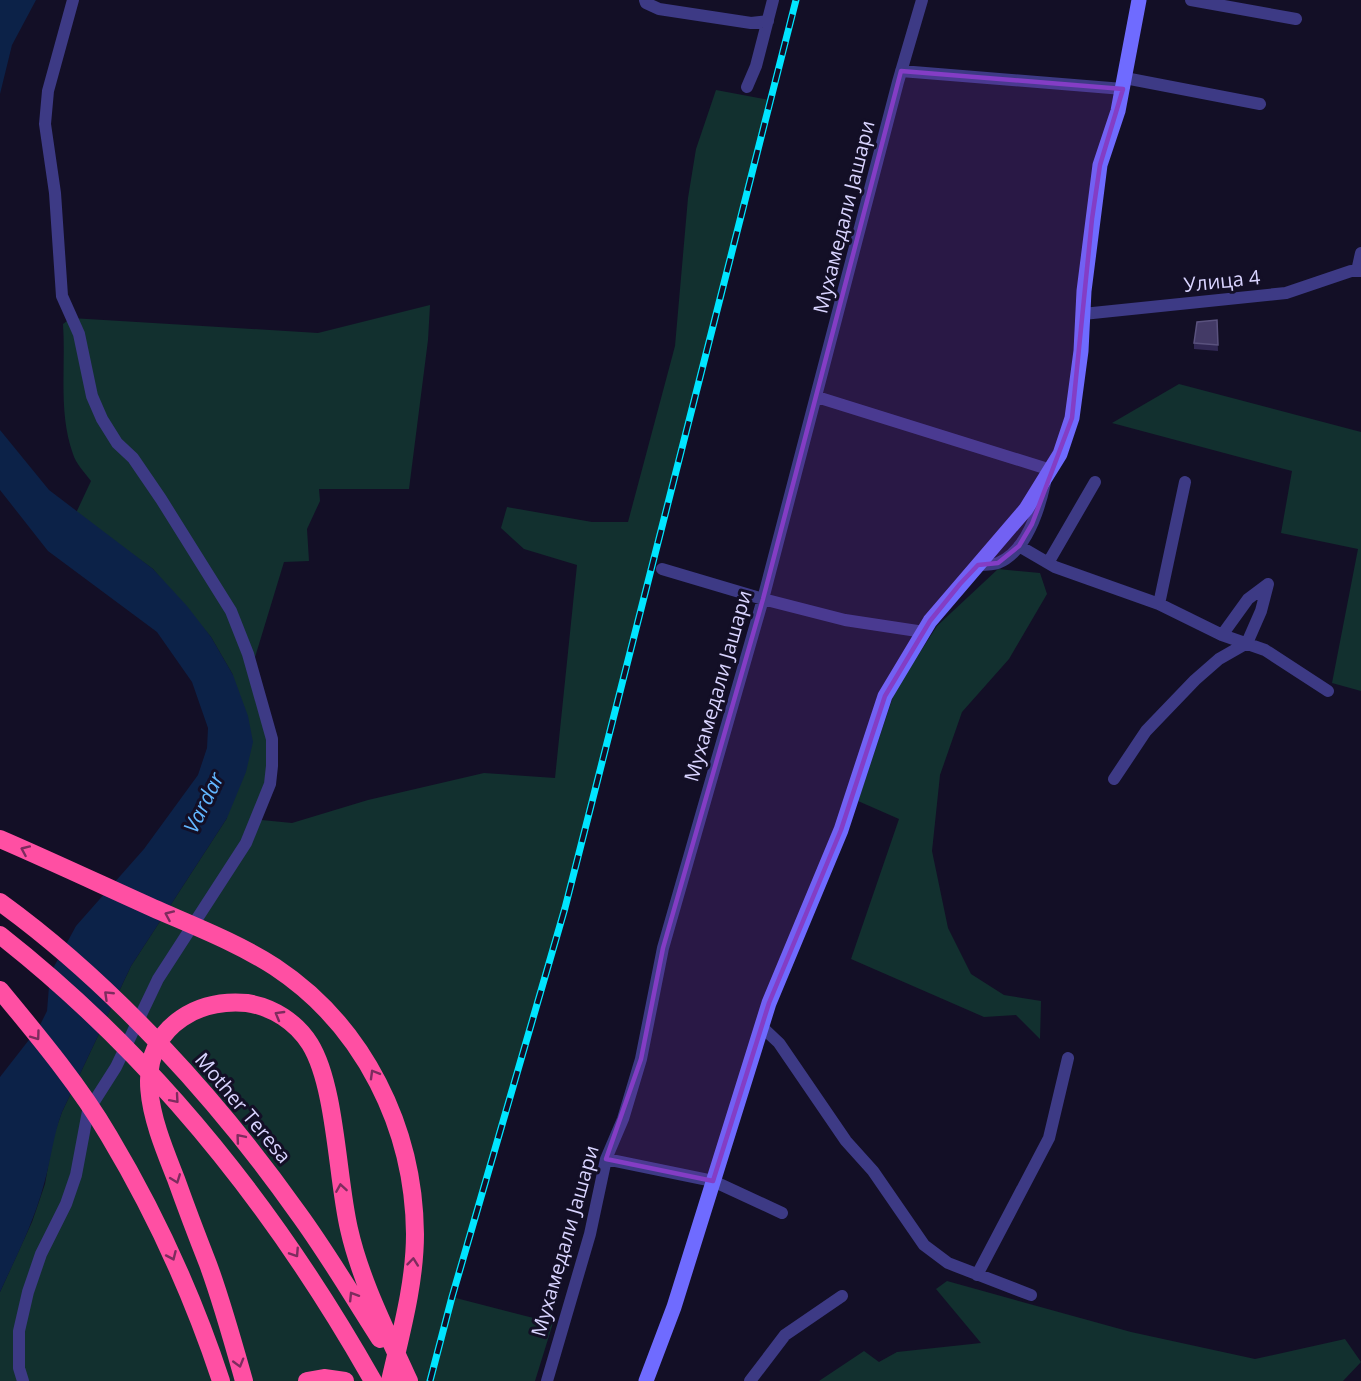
<svg xmlns="http://www.w3.org/2000/svg" width="1361" height="1381" font-family="'Open Sans',sans-serif">
<style>
.green{fill:#12302f}
.water{fill:#0c2248}
.lines{fill:none;stroke-linecap:round;stroke-linejoin:round}
.street{stroke:#3d3a85;stroke-width:12}
.secondary{stroke:#6f6bff;stroke-width:15}
.highway{stroke:#ff4fa3;stroke-width:18}
.rail-casing{stroke:#00e5ff;stroke-width:7}
.rail{stroke:#130f26;stroke-width:4.5;stroke-dasharray:14;stroke-linecap:butt}
.wall{fill:#312854}
.building{fill:#433a66;stroke:#5a527e;stroke-width:1.5}
.oneway{stroke:#7d2c5e}
.marked{fill:#843dc5;fill-opacity:0.2;stroke:#843dc5;stroke-width:4.5;stroke-linejoin:round}
.labels{text-anchor:middle;stroke-width:6;stroke-linejoin:round;paint-order:stroke}
.street-label{font-size:20px;fill:#d9d4ff;stroke:#130f26}
.water-label{font-size:21px;font-style:italic;fill:#62b6ff;stroke:#130f26}
</style>
<rect width="100%" height="100%" fill="#130f26"/>
<!-- green -->
<path class="green" d="M716,90L770,100L565,908L452,1297L553,1323L535,1381H0V1292L32,1222L45,1184L53,1137L62,1112L131,966L227,818L233,675L211,637L153,569L76,513L91,481C85,473 76,464 73,454C58,412 66,367 63,324L71,318L318,333L430,305L428,340L409,489H319L320,501L307,529L309,561L284,562L252,667L272,766L252,819L292,823L368,800L484,773L555,778L577,565L524,549L501,528L507,507L592,522H628L675,346L688,198L696,149Z
M1179,384L1361,432V691L1332,683L1358,549L1281,533L1292,471L1112,423Z
M998,569L1040,573L1047,594L1009,659L962,712L940,775L932,851L948,928L971,974L1004,995L1041,1001L1040,1039L1016,1015L984,1017L851,959L899,819L858,801L895,691L937,626Z
M947,1281L1131,1332L1255,1359L1345,1339L1361,1362L1343,1381H819L864,1351L879,1362L897,1352L981,1343L936,1289Z"/>
<!-- water -->
<path class="water" d="M0,0H36L12,45L0,94Z
M0,430L49,490L153,569L187,606L211,637L233,675L248,716L253,742L246,772L227,818L131,966L62,1112C53,1136 51,1160 44,1184C34,1222 16,1257 0,1292V1077L39,1027L47,1011L50,974L76,926L144,849L198,775L207,748L208,728L192,682L157,632L48,551L0,490Z"/>
<g class="lines">
<!-- street -->
<path class="street" d="M645,0L646,3L659,9L751,23L768,21
M1191,0L1296,19
M901,71L1123,89
M1125,78L1260,104
M747,87L756,66L773,0
M1357,271L1361,253
M1083,314L1286,293L1351,271H1361
M817,397L1051,470
M1019,546L1055,567L1159,604L1222,635L1265,650L1328,691
M1048,563L1095,482
M978,565C984,565 993,565 998,563C1027,551 1039,510 1045,483
M662,569L763,599L845,620L924,632
M1159,604L1185,482
M1222,635L1248,599L1268,584
M1114,779L1146,731L1195,680L1219,659L1247,643L1261,611L1268,584
M761,1026L779,1043L846,1141L873,1171L924,1245L948,1263L1031,1295
M606,1159L713,1181L782,1213
M977,1275L1049,1138L1068,1058
M23,1381L19,1368V1331L28,1292L41,1254L66,1204L76,1175L88,1111L116,1067L158,979L246,843L270,784L272,766V739L248,654L231,611L161,499L133,458L117,443L102,419L92,396L79,334L62,296L55,193L45,124L48,91L73,0
M547,1381L590,1234L606,1159L623,1119L641,1059L663,948L763,599L898,82L922,0
M750,1381L785,1335L842,1296"/>
<!-- secondary -->
<path class="secondary" d="M646,1381L674,1307L769,1003L841,830L885,696L930,621L1026,509L1060,454L1072,418L1081,351L1084,291L1100,165L1118,111L1139,0"/>
<!-- highway -->
<path class="highway" d="M0,839C51,861 102,885 153,908C194,926 238,943 275,967C364,1026 414,1128 415,1234C415,1283 401,1333 390,1381
M0,902C112,983 219,1101 298,1213C328,1254 353,1297 380,1339
M0,935C154,1056 277,1211 373,1381
M0,990C38,1036 79,1085 109,1136C155,1213 193,1296 221,1381
M244,1381C233,1342 222,1302 208,1264C197,1236 186,1207 176,1179C156,1128 124,1057 182,1018C201,1005 224,1001 247,1003C273,1007 296,1022 310,1044C336,1086 337,1178 349,1229C361,1282 387,1332 409,1381
M307,1381L324,1378L345,1381"/>
<defs>
<path id="rail" d="M430,1381L452,1297L565,908L796,0"/>
</defs>
<!-- rail casing -->
<use href="#rail" class="rail-casing"/>
<!-- rail -->
<use href="#rail" class="rail"/>
</g>
<!-- wall -->
<path class="wall" d="M1217,320L1218,351L1194,349V343Z"/>
<!-- building -->
<path class="building" d="M1217,320L1218,345L1194,343L1197,322Z"/>
<!-- one-way arrows -->
<defs><path id="oneway-chevron" d="M-2-3.5L2.5 0L-2 3.5" fill="none" stroke-width="1.6" stroke-linecap="round" stroke-linejoin="round" transform="scale(1.5)"/></defs>
<g class="oneway">
<use href="#oneway-chevron" transform="translate(25 850) rotate(-156)"/>
<use href="#oneway-chevron" transform="translate(169 915) rotate(-156)"/>
<use href="#oneway-chevron" transform="translate(108 995) rotate(-136)"/>
<use href="#oneway-chevron" transform="translate(279 1015) rotate(-150)"/>
<use href="#oneway-chevron" transform="translate(36 1036) rotate(54)"/>
<use href="#oneway-chevron" transform="translate(374 1074) rotate(-120)"/>
<use href="#oneway-chevron" transform="translate(175 1099) rotate(49)"/>
<use href="#oneway-chevron" transform="translate(240 1138) rotate(-130)"/>
<use href="#oneway-chevron" transform="translate(176 1179) rotate(69)"/>
<use href="#oneway-chevron" transform="translate(341 1188) rotate(-99)"/>
<use href="#oneway-chevron" transform="translate(295 1253) rotate(57)"/>
<use href="#oneway-chevron" transform="translate(172 1256) rotate(66)"/>
<use href="#oneway-chevron" transform="translate(413 1262) rotate(-84)"/>
<use href="#oneway-chevron" transform="translate(353 1296) rotate(-122)"/>
<use href="#oneway-chevron" transform="translate(239 1363) rotate(74)"/>
</g>
<!-- marked area -->
<path class="marked" d="M901,71L1123,89L1100,165L1092,219L1072,418L1032,524L1019,546L998,563L978,565L960,584L930,621L885,696L841,830L769,1003L713,1181L606,1159L641,1059L663,948L763,599Z"/>
<g class="labels">
<!-- street labels -->
<g class="street-label">
<text transform="translate(844 217) rotate(-76)" y="7">Мухамедали Јашари</text>
<text transform="translate(1222 281) rotate(-6)" y="7">Улица 4</text>
<text transform="translate(718 686) rotate(-74)" y="7">Мухамедали Јашари</text>
<text transform="translate(243 1108) rotate(50)" y="7">Mother Teresa</text>
<text transform="translate(565 1241) rotate(-74)" y="7">Мухамедали Јашари</text>
</g>
<!-- water labels -->
<g class="water-label">
<text transform="translate(204 803) rotate(-64)" y="7">Vardar</text>
</g>
</g>
</svg>
